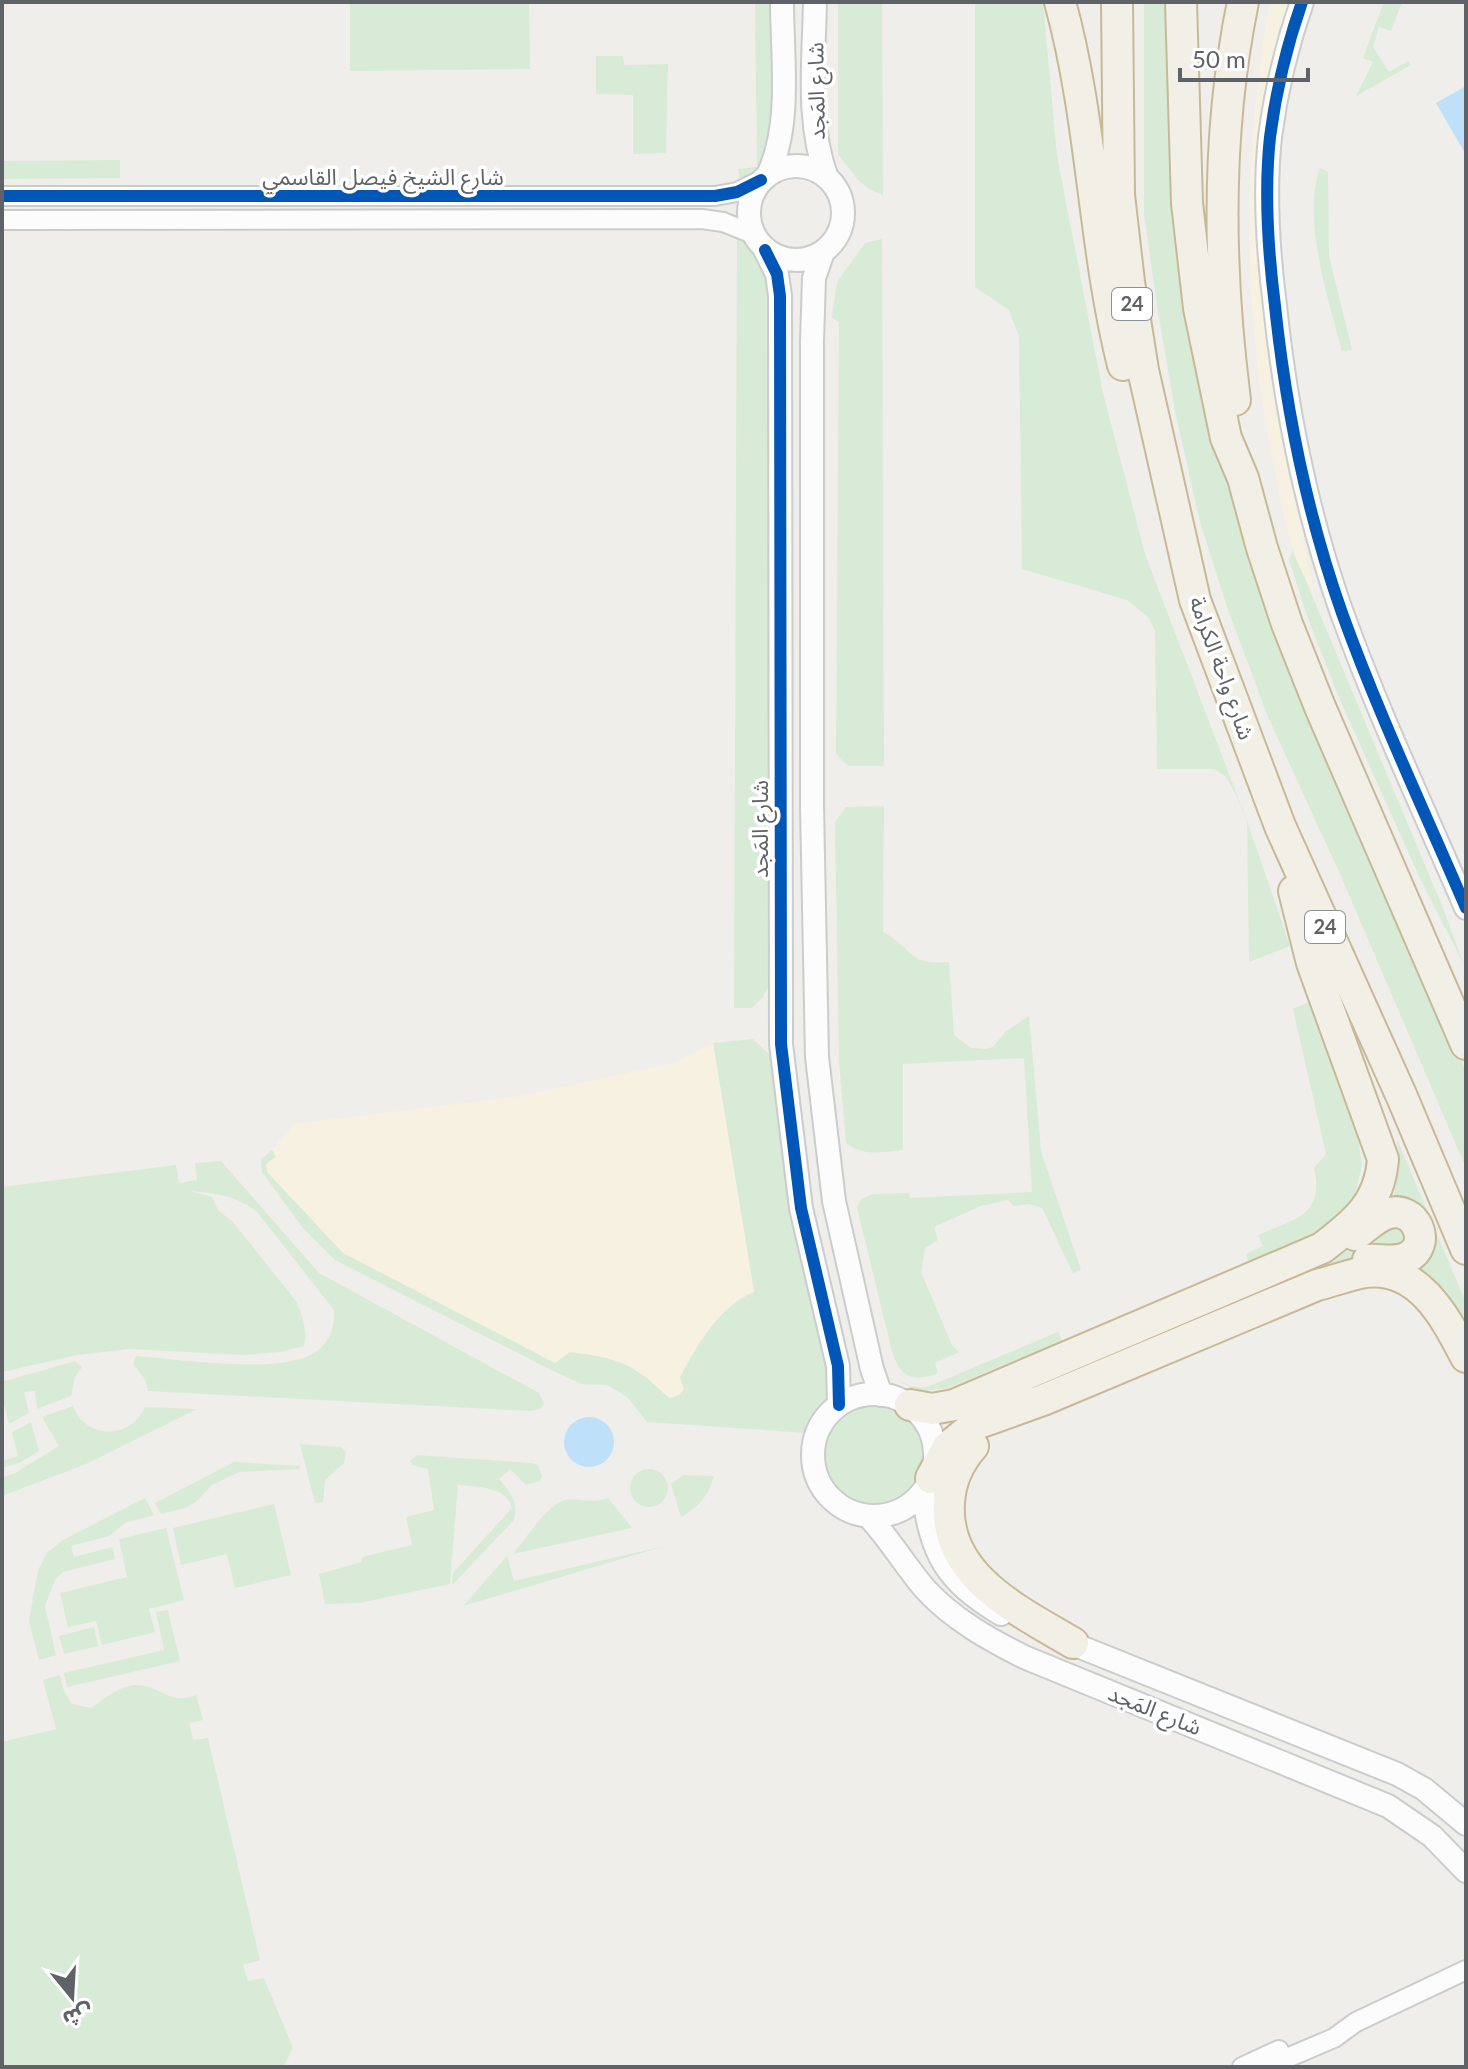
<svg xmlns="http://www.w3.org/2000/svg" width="1468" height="2069" font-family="Lato,'Noto Sans Arabic',sans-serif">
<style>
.green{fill:#d8ebd6}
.sand{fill:#f6f1e1}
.water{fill:#bfe0f9}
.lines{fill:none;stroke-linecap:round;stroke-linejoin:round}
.minor-casing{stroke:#cbcccc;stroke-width:22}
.tertiary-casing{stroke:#cbcccc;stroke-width:26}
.trunk-casing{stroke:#c8b996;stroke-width:34}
.minor{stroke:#fdfcfc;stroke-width:18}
.tertiary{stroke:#fdfcfc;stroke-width:22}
.trunk{stroke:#f2f0e6;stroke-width:30}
.cycleway-casing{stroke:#fff;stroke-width:17}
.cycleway{stroke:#0057b8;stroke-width:12}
.labels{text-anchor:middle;stroke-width:7;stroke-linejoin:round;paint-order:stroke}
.shield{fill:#fff;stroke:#8f9295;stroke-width:2}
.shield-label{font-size:20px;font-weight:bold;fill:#5f6368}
.street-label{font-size:22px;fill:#5f6368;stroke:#fff}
</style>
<rect width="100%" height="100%" fill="#efeeea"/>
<!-- green -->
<path class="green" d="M350,2H529L530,69L350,71Z
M755,2H776V133L760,176L747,184L740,179L738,169L757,167Z
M838,2H882L883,195L870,190L858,180L838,154Z
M975,2H1043L1057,156L1103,393L1145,554L1247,821L1290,946L1249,962L1247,821L1236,795L1226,777L1214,769H1157L1155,631L1149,618L1127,600L1022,569L1019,336L1009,310L975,287Z
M1144,2H1176L1193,299L1376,859L1466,1072V1168L1340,874L1268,717L1228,610L1200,522L1175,411L1157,306L1144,214Z
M1384,2H1402L1391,31L1379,27L1373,47L1389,72L1408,61L1411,65L1356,96L1373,62L1363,58Z
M596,56H623L624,65L668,64L666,153L633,154V95L596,94Z
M120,160V178L2,179V161Z
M1320,168L1328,172L1329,256L1352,350L1342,351C1329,300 1301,219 1320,168Z
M737,226C756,226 762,231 771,248L773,976L763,997L752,1008H734Z
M882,239L884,766H848L836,754L839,322L832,318L837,282L865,243Z
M1293,550L1443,908L1464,965L1418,874L1340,700L1307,616L1289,560Z
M884,806L883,932C916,950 905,965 949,962L954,1035L971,1048L986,1049L993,1047L1006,1031L1029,1016L1041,1151L1081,1270L1073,1273L1042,1208L1029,1204L1013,1206L1008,1200L981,1206L934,1227L938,1240L925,1248L921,1272L952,1345L959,1352L935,1363L938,1373C916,1382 902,1379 893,1355L857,1208L861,1199L872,1194L909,1193L910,1198L1032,1192L1024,1058L903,1064V1150C882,1152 864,1157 846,1143L839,1061L835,822L846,807Z
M1311,1001L1358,1139L1362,1164L1356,1191L1344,1214L1327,1227L1250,1264L1246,1254L1263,1246L1258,1235C1295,1219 1325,1215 1314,1168L1326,1154L1293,1009Z
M753,1039L775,1060L834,1392L827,1412L806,1433L647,1422L627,1397L607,1385L582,1384L551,1370L335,1260L302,1227L262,1172L261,1159L272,1150L276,1157L570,1352C595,1355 620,1358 642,1374C652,1381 660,1391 670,1398C686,1361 714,1308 754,1292L713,1043Z
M1397,1139L1466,1303V1327L1446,1290L1423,1273L1388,1260L959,1429L953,1417L1357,1247L1392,1203L1399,1171Z
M221,1161L319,1273L539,1393L544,1404L540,1409L531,1411L148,1391L145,1379L133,1364L136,1356C178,1359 279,1375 314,1353C330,1343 335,1327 334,1310L257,1212C233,1194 217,1194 189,1191L212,1197L218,1210L233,1222L296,1301C302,1314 308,1332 304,1346L280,1352L243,1355L130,1349L77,1355L2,1372V1187L176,1165L179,1183L197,1180L195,1163Z
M1058,1332L1062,1341L947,1388L918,1392L896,1379L910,1386L925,1388Z
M75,1361L82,1367L75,1377L71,1396L37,1409L35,1391L24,1392L29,1413L9,1424L5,1407H2V1382Z
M73,1406C86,1440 131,1440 145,1407L197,1409L86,1464L2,1496V1478L15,1473L59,1446L42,1417Z
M824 1456a50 50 0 1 1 100 0a50 50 0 1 1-100 0Z
M31,1422L39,1451L19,1463L2,1468V1461L18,1456L12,1432Z
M300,1444L341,1447L346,1452L344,1463L325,1480L323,1502L315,1503Z
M417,1455L532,1463L538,1465L542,1476L540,1481L526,1485L510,1469L499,1479C510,1493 519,1501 514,1520L452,1585L453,1573L512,1508C507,1486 477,1487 458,1485L450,1584L359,1603L325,1604L319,1574L362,1562V1557L412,1545L406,1517L434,1510L428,1469L412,1465L410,1461Z
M234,1462L300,1466L299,1469L239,1472L212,1485L196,1502L185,1508L161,1514L155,1503Z
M630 1488a19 19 0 1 1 38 0a19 19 0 1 1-38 0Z
M683,1475L714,1476C708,1496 700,1506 681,1517L671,1484Z
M145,1498L154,1515L125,1523L109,1536L71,1546L74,1557L113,1547L115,1559L63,1572L55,1580L45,1606L56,1655L39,1660L29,1621L38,1570L47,1553L63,1540Z
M608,1498L632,1528L513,1554C526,1539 551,1498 571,1499C585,1500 594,1503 608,1498Z
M274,1504L291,1575L235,1588L227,1554L181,1565L173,1528Z
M166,1528L184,1600L149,1609L155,1632L102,1645L96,1621L68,1627L60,1593L127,1577L119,1539Z
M665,1546L463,1606L507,1556L514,1581Z
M168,1610L180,1661L67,1687L64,1673L164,1650L156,1612Z
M94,1627L98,1646L64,1654L59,1636Z
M60,1675L64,1691L72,1704L91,1708C103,1700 120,1685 136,1685C160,1685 169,1706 196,1695L203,1720L189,1723L193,1740L208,1738L260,1960L243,1965L248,1981L264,1978L293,2048L285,2064L279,2067H2V1742L56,1729L43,1680Z"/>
<!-- sand -->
<path class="sand" d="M1270,2H1290L1261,120L1258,238L1263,312L1276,407L1315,597C1307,581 1297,564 1292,547C1282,514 1277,479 1270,446C1242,300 1243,148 1270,2Z
M713,1043L754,1292C719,1305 697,1346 680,1377L684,1389L679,1395L670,1398C660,1391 652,1381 641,1374C620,1358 595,1355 570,1352L555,1363L343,1253L267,1172L266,1164L276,1157L272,1150L294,1124L520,1096L674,1063Z"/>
<!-- water -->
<path class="water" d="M1466,86V155L1436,103Z
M564 1442a25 25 0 1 1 50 0a25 25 0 1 1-50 0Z"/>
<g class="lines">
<defs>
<path id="minor" d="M2,196H715L737,192L761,180
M2,220L702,219L723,222L753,234
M1242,2067L1279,2050
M1266,2067L1334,2038L1356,2022L1466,1970"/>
<path id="tertiary" d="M815,2C814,60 806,122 827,178
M1302,2C1287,45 1276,91 1270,137C1264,193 1268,251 1275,306C1286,410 1307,514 1342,613C1378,713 1424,810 1466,908
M749 213a47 47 0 1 1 94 0a47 47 0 1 1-94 0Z
M768,175C792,124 782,58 782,2
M765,250L777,274L780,296L781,1044L801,1208L838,1366L839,1405
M823,252L814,278L812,341V806L817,1057L834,1201L872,1369L881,1395
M813 1455a61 61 0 1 1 122 0a61 61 0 1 1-122 0Z
M923,1492C932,1555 945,1580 1001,1614
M868,1516C890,1539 905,1566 926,1590C953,1619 988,1639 1024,1657L1388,1806L1432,1836L1466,1871
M1058,1638L1397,1774L1424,1789L1466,1824"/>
<path id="trunk" d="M1060,2C1093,121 1093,246 1123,365
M1117,2L1119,195L1129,282L1143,370L1195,600L1280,826L1402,1097L1466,1249
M1181,2L1187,203L1199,308L1226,438L1243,478L1262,548L1287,624L1320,707L1466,1044
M1235,400C1218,268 1216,133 1243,2
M1355,1235C1365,1228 1375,1218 1386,1214C1416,1203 1434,1246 1406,1258C1394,1263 1381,1259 1368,1260
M910,1405L932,1409L954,1405L1322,1248C1355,1223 1380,1203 1383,1159L1312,963L1294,891
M973,1446C959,1462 950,1481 949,1503C944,1576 1019,1611 1073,1643
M931,1478L948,1447L976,1424L1043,1400L1317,1285C1333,1281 1349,1275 1365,1272C1419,1265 1445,1317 1466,1357"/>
</defs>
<!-- minor casing -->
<use href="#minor" class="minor-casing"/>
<!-- tertiary casing -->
<use href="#tertiary" class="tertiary-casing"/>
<!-- trunk casing -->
<use href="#trunk" class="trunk-casing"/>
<!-- minor -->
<use href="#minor" class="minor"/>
<!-- tertiary -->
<use href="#tertiary" class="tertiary"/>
<!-- trunk -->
<use href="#trunk" class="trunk"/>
<defs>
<path id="cycleway" d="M1302,2C1287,45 1276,91 1270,137C1264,193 1268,251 1275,306C1286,410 1307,514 1342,613C1378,713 1424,810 1466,908
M2,196H715L737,192L761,180
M765,250L777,274L780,296L781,1044L801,1208L838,1366L839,1405"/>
</defs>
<!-- cycleway casing -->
<use href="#cycleway" class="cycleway-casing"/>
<!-- cycleway -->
<use href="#cycleway" class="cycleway"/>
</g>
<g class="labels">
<!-- shield labels -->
<g class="shield">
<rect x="1112" y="288" width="40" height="32" rx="6"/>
<rect x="1305" y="911" width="40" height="32" rx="6"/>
</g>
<g class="shield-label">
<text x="1132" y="311">24</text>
<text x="1325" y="934">24</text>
</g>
<!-- street labels -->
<g class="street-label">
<text transform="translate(816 91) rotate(-91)" y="8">شارع المَجد</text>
<text x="383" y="185">شارع الشيخ فيصل القاسمي</text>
<text transform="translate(1222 668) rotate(70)" y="8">شارع واحة الكرامة</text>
<text transform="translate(760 829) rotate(-90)" y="8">شارع المَجد</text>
<text transform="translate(1155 1710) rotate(22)" y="8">شارع المَجد</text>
</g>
</g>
<!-- border -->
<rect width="1468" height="2069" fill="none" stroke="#5f6368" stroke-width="8"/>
<!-- north arrow -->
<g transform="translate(72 1997) rotate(162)" stroke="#ffffff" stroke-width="6" paint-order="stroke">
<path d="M0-6L14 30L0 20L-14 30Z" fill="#5f6368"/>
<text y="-12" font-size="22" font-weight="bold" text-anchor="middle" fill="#5f6368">ش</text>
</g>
<!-- scale -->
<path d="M1180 68v12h128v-12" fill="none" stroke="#5f6368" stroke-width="4"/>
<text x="1192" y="68" font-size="24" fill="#5f6368" stroke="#ffffff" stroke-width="6" paint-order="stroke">50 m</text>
</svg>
